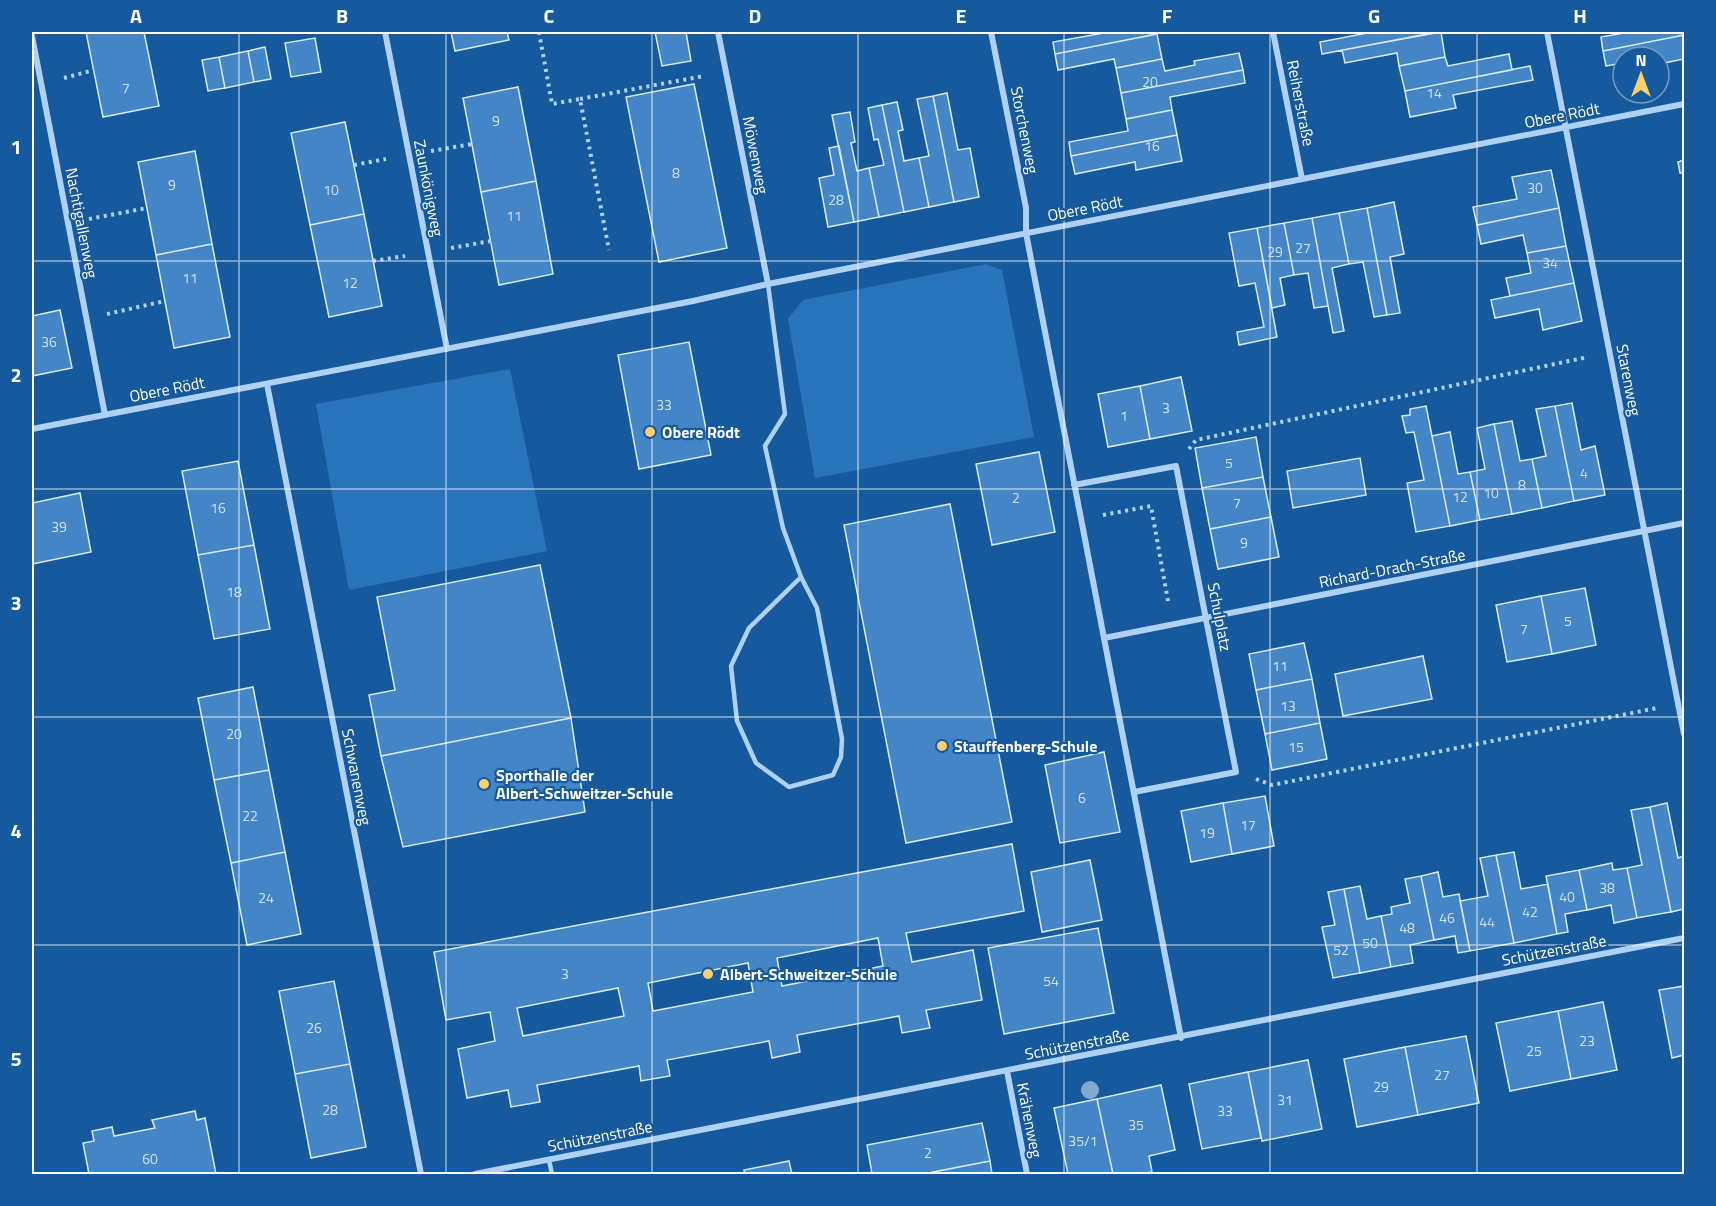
<svg xmlns="http://www.w3.org/2000/svg" width="1716" height="1206" font-family="'Titillium Web',sans-serif">
<style>
.green{fill:#2a74bb}
.building{fill:#4485c5;stroke:#d6eafd;stroke-width:1.5;fill-rule:evenodd}
.lines{fill:none;stroke-linecap:round;stroke-linejoin:round}
.path{stroke:#aed1f3;stroke-width:4;stroke-dasharray:3 4.5;stroke-linecap:butt}
.service{stroke:#aed1f3;stroke-width:4.5}
.minor{stroke:#aed1f3;stroke-width:6}
.tree{fill:#80a9d2}
.grid{fill:none;stroke:#fff;stroke-width:1.5;stroke-opacity:0.55}
.poi-dot{fill:#ffce70;stroke:#17599d;stroke-width:2}
.labels{text-anchor:middle;stroke-width:4.5;stroke-linejoin:round;paint-order:stroke}
.number-label{font-size:14px;fill:#d0e0f0}
.street-label{font-size:16px;fill:#fff;stroke:#17599d}
.poi-label{font-size:16px;font-weight:bold;fill:#fff;stroke:#17599d;text-anchor:start}
.neatline{fill:none;stroke:#fff;stroke-width:2}
.grid-label{font-size:20px;text-anchor:middle;font-weight:bold;fill:#fff}
</style>
<rect width="100%" height="100%" fill="#17599d"/>
<!-- green -->
<path class="green" d="M986,264L1002,270L1034,437L815,478L788,319L803,300Z
M510,369L547,551L349,590L316,404Z"/>
<!-- building -->
<path class="building" d="M86,32H144L159,106L103,117Z
M451,32H507L509,40L455,51Z
M655,32H686L691,61L662,66Z
M1109,32H1157V34L1055,54L1053,42Z
M1372,32H1437L1322,54L1320,42Z
M1441,32L1445,57L1399,66L1397,53L1345,63L1342,50Z
M1629,32H1684V35L1603,51L1601,37Z
M1157,34L1162,59L1116,68L1114,59L1058,70L1055,54Z
M1684,35V59L1659,64V57H1623V63L1606,66L1603,51Z
M315,38L321,72L291,77L285,43Z
M265,47L271,79L254,82L248,51Z
M248,51L254,82L225,88L219,57Z
M1239,53L1243,70L1121,93L1116,68L1162,59L1165,71L1195,65L1194,61Z
M1509,54L1512,70L1405,91L1399,66L1445,57L1448,66Z
M219,57L225,88L208,91L202,60Z
M1530,66L1533,80L1453,95L1456,108L1410,117L1405,91Z
M1243,70L1245,83L1170,97L1172,110L1126,119L1121,93Z
M694,84L727,248L659,262L626,97Z
M518,87L536,181L481,192L463,98Z
M947,93L958,150L970,148L979,197L954,202L933,96Z
M933,96L954,202L929,207L919,158L929,156L917,99Z
M897,102L903,130L898,131L904,161L919,158L929,207L904,212L882,105Z
M882,105L904,212L879,217L869,168L884,165L878,139L874,140L868,108Z
M1172,110L1177,135L1071,156L1069,142L1128,131L1126,119Z
M850,112L855,142L851,143L857,171L869,168L879,217L854,222L832,115Z
M345,122L364,214L310,225L291,133Z
M1177,135L1182,161L1136,170L1135,162L1075,174L1071,156Z
M839,146L854,222L828,227L819,178L834,175L829,148Z
M195,151L212,244L156,255L138,162Z
M1684,160V173H1680L1678,162Z
M1551,170L1559,208L1477,225L1473,207L1517,199L1512,177Z
M536,181L553,274L499,285L481,192Z
M1394,202L1404,254L1390,257L1400,313L1387,315L1367,208Z
M1367,208L1387,315L1374,317L1363,262L1349,264L1339,213Z
M1559,208L1566,246L1527,253L1523,235L1481,244L1477,225Z
M1339,213L1349,264L1332,268L1344,331L1333,333L1312,218Z
M364,214L382,306L329,317L310,225Z
M1312,218L1328,306L1314,308L1308,273L1294,275L1284,223Z
M1284,223L1294,275L1280,278L1285,305L1272,308L1257,228Z
M1257,228L1277,337L1239,345L1237,332L1264,327L1255,283L1239,286L1229,233Z
M212,244L230,337L174,348L156,255Z
M1566,246L1574,283L1510,296L1506,278L1531,273L1527,253Z
M1574,283L1582,321L1543,330L1539,309L1495,318L1491,300Z
M60,310L72,368L32,376V316Z
M689,342L711,455L639,469L618,355Z
M1181,377L1192,431L1150,439L1140,386Z
M1140,386L1150,439L1108,447L1098,394Z
M1572,403L1581,450L1595,446L1605,495L1574,501L1555,406Z
M1426,406L1450,526L1416,532L1407,483L1424,480L1414,432L1406,433L1402,416L1410,415V409Z
M1555,406L1574,501L1542,508L1532,459L1546,456L1536,409Z
M1512,421L1520,461L1532,459L1542,508L1512,514L1494,424Z
M1494,424L1512,514L1480,520L1470,472L1485,469L1477,428Z
M1450,432L1458,474L1470,472L1480,520L1450,526L1432,436Z
M1256,437L1263,477L1202,488L1195,448Z
M1039,452L1055,532L992,545L976,464Z
M1360,458L1366,495L1293,508L1287,471Z
M238,461L254,545L198,555L182,471Z
M1263,477L1271,517L1210,529L1202,488Z
M80,493L91,552L32,564V503Z
M950,504L1012,822L906,843L844,525Z
M1271,517L1279,557L1218,569L1210,529Z
M254,545L270,629L214,639L198,555Z
M540,565L571,718L381,756L369,695L395,690L377,597Z
M1585,588L1596,645L1552,654L1541,596Z
M1541,596L1552,654L1507,662L1496,605Z
M1304,643L1312,679L1256,690L1249,654Z
M1423,656L1432,699L1343,716L1335,674Z
M1312,679L1320,723L1265,734L1256,690Z
M253,687L269,770L214,780L198,698Z
M571,718L585,812L403,847L381,756Z
M1320,723L1327,759L1272,770L1265,734Z
M1104,752L1120,832L1060,843L1045,765Z
M269,770L285,852L231,863L214,780Z
M1265,796L1274,846L1232,854L1223,803Z
M1223,803L1232,854L1191,862L1181,811Z
M1667,803L1678,858L1684,856V909L1671,912L1650,807Z
M1650,807L1671,912L1637,918L1627,868L1642,865L1631,810Z
M1012,844L1024,911L906,933L912,962L973,950L982,1000L926,1010L930,1028L902,1033L899,1016L797,1035L800,1052L772,1058L769,1041L667,1060L670,1076L641,1081L639,1066L537,1085L540,1102L511,1107L508,1090L467,1098L458,1049L495,1041L490,1012L446,1020L434,952ZM878,938L883,966L782,986L777,958ZM748,963L753,992L653,1011L648,983ZM618,988L624,1016L523,1036L517,1008Z
M285,852L301,934L247,945L231,863Z
M1514,852L1521,889L1548,884L1557,934L1514,943L1496,855Z
M1496,855L1514,943L1470,951L1460,901L1488,896L1480,858Z
M1090,860L1102,920L1042,932L1031,872Z
M1612,863L1613,870L1627,868L1637,918L1614,923L1611,905L1587,910L1579,870Z
M1579,870L1587,910L1565,914L1568,932L1557,934L1546,876Z
M1438,872L1443,897L1459,894L1470,951L1458,953L1455,936L1434,940L1421,876Z
M1421,876L1434,940L1410,945L1413,963L1391,967L1381,916L1392,914L1391,907L1410,903L1405,879Z
M1360,886L1367,919L1381,916L1391,967L1360,973L1344,889Z
M1344,889L1360,973L1333,978L1322,927L1335,925L1328,892Z
M1098,928L1114,1013L1004,1034L988,948Z
M334,981L350,1064L295,1074L279,991Z
M1684,986V1055L1672,1058L1659,990Z
M1603,1002L1617,1070L1571,1079L1558,1011Z
M1558,1011L1571,1079L1510,1091L1496,1023Z
M1466,1036L1479,1103L1418,1115L1405,1047Z
M1405,1047L1418,1115L1357,1127L1344,1059Z
M1308,1060L1322,1129L1262,1141L1248,1072Z
M350,1064L366,1147L311,1158L295,1074Z
M1248,1072L1261,1138L1202,1149L1189,1084Z
M1161,1085L1175,1150L1149,1156L1152,1172L1139,1174H1113L1097,1099Z
M1097,1099L1113,1174H1068L1054,1108Z
M195,1111L197,1120L205,1118L216,1174H89L83,1143L94,1141L92,1131L112,1127L114,1136L155,1128L152,1120Z
M982,1123L990,1161L923,1174H872L867,1145Z
M789,1161L792,1174H745L744,1170Z
M990,1161L992,1174H923Z"/>
<g class="lines">
<!-- path -->
<path class="path" d="M539,32L552,104L580,99L609,250
M64,78L94,70
M580,99L704,76
M431,151L472,144
M354,165L386,159
M89,219L147,208
M451,248L491,241
M373,261L405,256
M107,314L165,301
M1189,449L1196,440L1588,357
M1103,515L1151,506L1168,601
M1256,779L1272,785L1657,708"/>
<!-- service -->
<path class="service" d="M768,284L785,414L765,446L783,528L801,577L817,608L842,739L841,757L833,775L789,787L756,763L737,721L731,666L749,628L801,577
M549,1160L552,1174"/>
<!-- minor -->
<path class="minor" d="M385,32L447,349
M718,32L768,284
M991,32L1026,208V233L1181,1038
M1273,32L1302,179
M1547,32L1684,734
M32,36L105,415
M267,384L421,1174
M32,429L693,301L768,284L1684,104
M1074,485L1176,466L1236,772L1134,792
M1104,638L1684,523
M1007,1071L1027,1174
M475,1174L1684,938"/>
</g>
<!-- trees -->
<circle class="tree" cx="1090" cy="1090" r="9"/>
<!-- grid -->
<path class="grid" d="M239,32V1174M446,32V1174M652,32V1174M858,32V1174M1064,32V1174M1270,32V1174M1477,32V1174M32,261H1684M32,489H1684M32,717H1684M32,945H1684"/>
<!-- markers -->
<g class="poi-dot">
<circle cx="650" cy="432" r="6"/>
<circle cx="942" cy="746" r="6"/>
<circle cx="484" cy="784" r="6"/>
<circle cx="708" cy="974" r="6"/>
</g>
<g class="labels">
<!-- number labels -->
<g class="number-label">
<text x="1150" y="87">20</text>
<text x="126" y="93">7</text>
<text x="1434" y="98">14</text>
<text x="496" y="126">9</text>
<text x="1152" y="151">16</text>
<text x="676" y="178">8</text>
<text x="172" y="190">9</text>
<text x="1535" y="193">30</text>
<text x="331" y="195">10</text>
<text x="836" y="205">28</text>
<text x="514" y="221">11</text>
<text x="1303" y="253">27</text>
<text x="1275" y="257">29</text>
<text x="1550" y="268">34</text>
<text x="190" y="283">11</text>
<text x="350" y="288">12</text>
<text x="49" y="347">36</text>
<text x="664" y="410">33</text>
<text x="1166" y="413">3</text>
<text x="1124" y="421">1</text>
<text x="1229" y="468">5</text>
<text x="1584" y="478">4</text>
<text x="1522" y="490">8</text>
<text x="1491" y="498">10</text>
<text x="1460" y="502">12</text>
<text x="1016" y="503">2</text>
<text x="1237" y="508">7</text>
<text x="218" y="513">16</text>
<text x="59" y="532">39</text>
<text x="1244" y="548">9</text>
<text x="234" y="597">18</text>
<text x="1568" y="626">5</text>
<text x="1524" y="634">7</text>
<text x="1280" y="671">11</text>
<text x="1288" y="711">13</text>
<text x="234" y="739">20</text>
<text x="1296" y="752">15</text>
<text x="1082" y="803">6</text>
<text x="250" y="821">22</text>
<text x="1248" y="830">17</text>
<text x="1207" y="838">19</text>
<text x="1607" y="893">38</text>
<text x="1567" y="902">40</text>
<text x="266" y="903">24</text>
<text x="1530" y="917">42</text>
<text x="1447" y="923">46</text>
<text x="1487" y="927">44</text>
<text x="1407" y="933">48</text>
<text x="1370" y="948">50</text>
<text x="1341" y="955">52</text>
<text x="565" y="979">3</text>
<text x="1051" y="986">54</text>
<text x="314" y="1033">26</text>
<text x="1587" y="1046">23</text>
<text x="1534" y="1056">25</text>
<text x="1442" y="1080">27</text>
<text x="1381" y="1092">29</text>
<text x="1285" y="1105">31</text>
<text x="330" y="1115">28</text>
<text x="1225" y="1116">33</text>
<text x="1136" y="1130">35</text>
<text x="1083" y="1146">35/1</text>
<text x="928" y="1158">2</text>
<text x="150" y="1164">60</text>
</g>
<!-- street labels -->
<g class="street-label">
<text transform="translate(1301 103) rotate(79)" y="6">Reiherstraße</text>
<text transform="translate(1562 115) rotate(-11)" y="6">Obere Rödt</text>
<text transform="translate(1025 130) rotate(79)" y="6">Storchenweg</text>
<text transform="translate(756 155) rotate(79)" y="6">Möwenweg</text>
<text transform="translate(429 188) rotate(79)" y="6">Zaunkönigweg</text>
<text transform="translate(1085 208) rotate(-11)" y="6">Obere Rödt</text>
<text transform="translate(82 223) rotate(79)" y="6">Nachtigallenweg</text>
<text transform="translate(1629 380) rotate(79)" y="6">Starenweg</text>
<text transform="translate(167 389) rotate(-11)" y="6">Obere Rödt</text>
<text transform="translate(1392 568) rotate(-11)" y="6">Richard-Drach-Straße</text>
<text transform="translate(1220 617) rotate(79)" y="6">Schulplatz</text>
<text transform="translate(357 777) rotate(79)" y="6">Schwanenweg</text>
<text transform="translate(1554 950) rotate(-11)" y="6">Schützenstraße</text>
<text transform="translate(1077 1044) rotate(-11)" y="6">Schützenstraße</text>
<text transform="translate(1030 1120) rotate(79)" y="6">Krähenweg</text>
<text transform="translate(600 1136) rotate(-11)" y="6">Schützenstraße</text>
</g>
<!-- poi labels -->
<g class="poi-label">
<text x="662" y="438">Obere Rödt</text>
<text x="954" y="752">Stauffenberg-Schule</text>
<text x="496" y="781">Sporthalle der<tspan x="496" dy="18">Albert-Schweitzer-Schule</tspan></text>
<text x="720" y="980">Albert-Schweitzer-Schule</text>
</g>
</g>
<!-- border -->
<rect width="1716" height="1206" fill="none" stroke="#17599d" stroke-width="66"/>
<!-- north arrow -->
<g transform="translate(1641 75)"><circle r="28" fill="#17599d" stroke="#749bc4" stroke-width="1.5"/>
<path d="M0-4.5L10 22L0 15L-10 22Z" fill="#ffce70"/>
<text y="-9" font-size="16" font-weight="bold" text-anchor="middle" fill="#ffffff">N</text>
</g>
<rect x="33" y="33" width="1650" height="1140" class="neatline"/>
<g class="grid-label">
<text x="136" y="23">A</text>
<text x="342" y="23">B</text>
<text x="549" y="23">C</text>
<text x="755" y="23">D</text>
<text x="961" y="23">E</text>
<text x="1167" y="23">F</text>
<text x="1374" y="23">G</text>
<text x="1580" y="23">H</text>
<text x="16" y="154">1</text>
<text x="16" y="382">2</text>
<text x="16" y="610">3</text>
<text x="16" y="838">4</text>
<text x="16" y="1066">5</text>
</g>
</svg>
